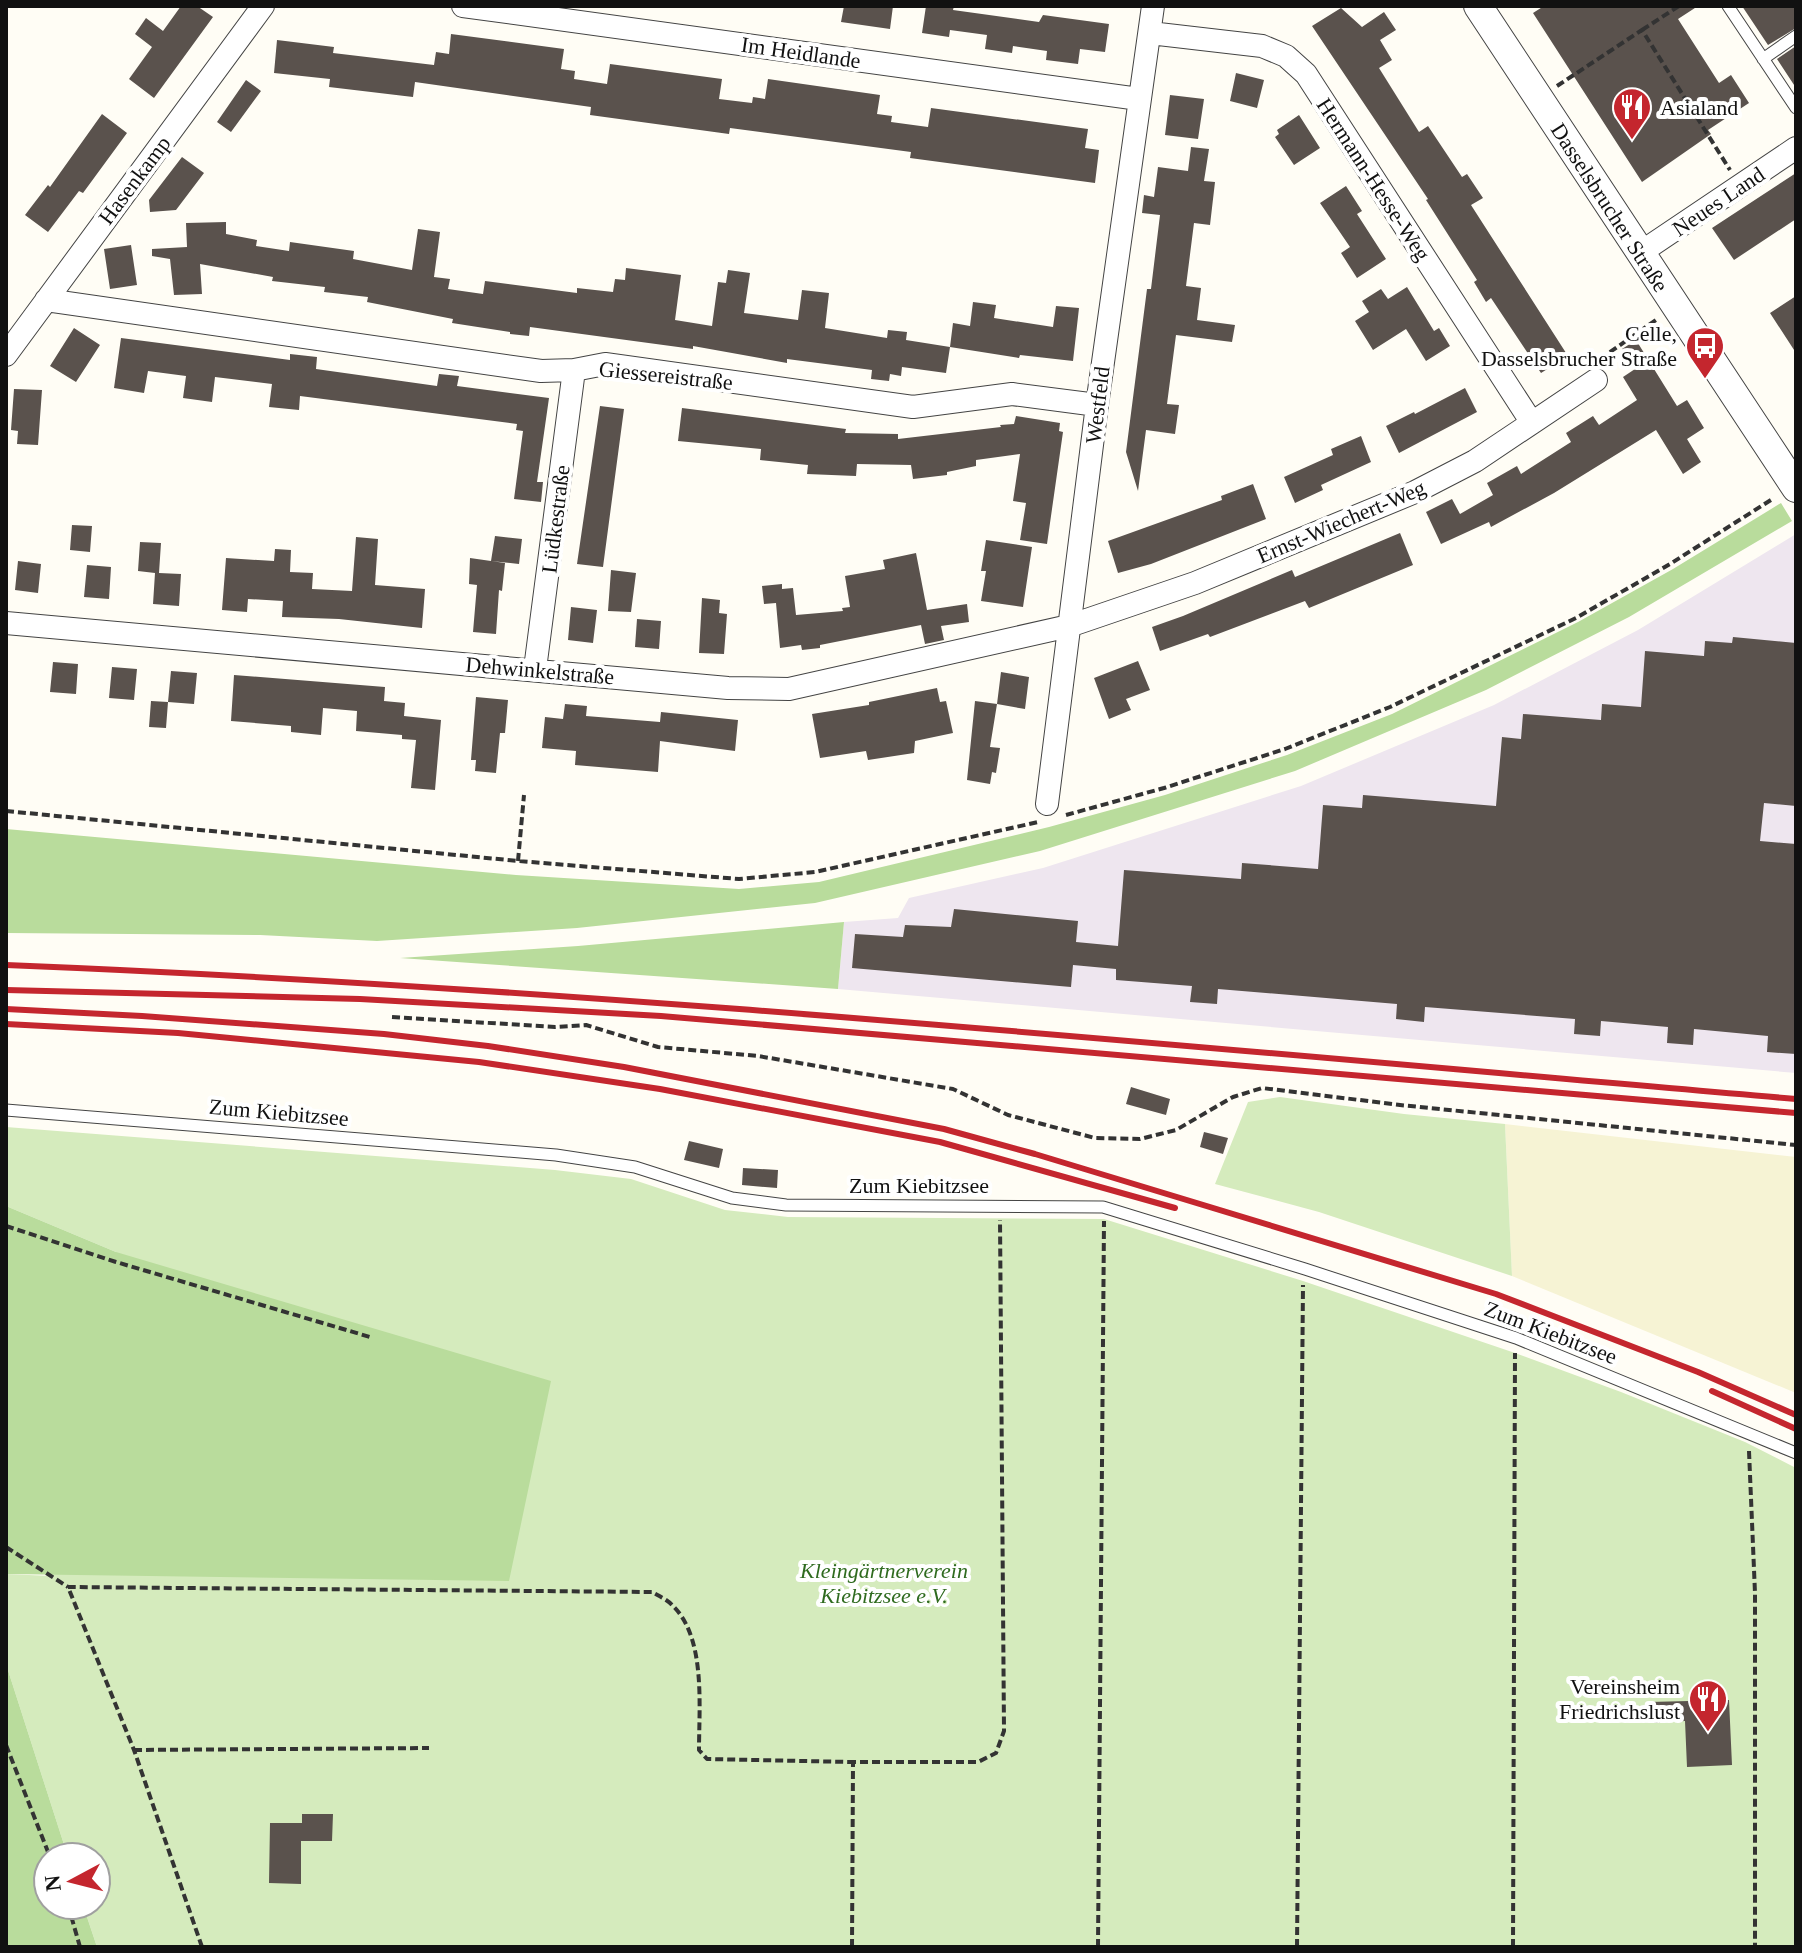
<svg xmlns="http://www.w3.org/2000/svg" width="1802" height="1953" font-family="Georgia,serif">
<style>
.industrial{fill:#eee6ef}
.farmland{fill:#f6f3d4}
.green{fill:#d5ebbd}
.forest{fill:#b9dc9c}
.building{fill:#5a524d}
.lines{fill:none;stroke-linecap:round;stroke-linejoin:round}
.service-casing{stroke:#444;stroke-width:13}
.minor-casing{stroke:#444;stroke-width:24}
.tertiary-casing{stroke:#444;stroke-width:30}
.path{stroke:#333;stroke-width:4;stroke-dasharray:8 4;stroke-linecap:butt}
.service{stroke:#fff;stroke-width:11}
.minor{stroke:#fff;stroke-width:22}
.tertiary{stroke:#fff;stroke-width:28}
.rail{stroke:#c4262e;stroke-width:6}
.labels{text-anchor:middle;stroke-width:8;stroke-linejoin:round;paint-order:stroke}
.street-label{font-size:22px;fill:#111;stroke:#fff}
.poi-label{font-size:22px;fill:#111;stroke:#fff;text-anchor:end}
.park-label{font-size:22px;font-style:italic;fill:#2f6b1f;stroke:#fff}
</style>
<rect width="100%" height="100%" fill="#fffdf5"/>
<!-- industrial -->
<path class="industrial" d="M1796,534V1073L838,989L844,922L898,918L909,898L1043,868L1301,786L1494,705L1638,630Z"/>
<!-- farmland -->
<path class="farmland" d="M1505,1124L1796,1157V1393L1512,1276Z"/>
<!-- green -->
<path class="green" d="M1280,1097L1404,1114L1505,1124L1512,1276L1319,1212L1215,1184L1248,1102Z
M6,1127L555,1170L631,1179L725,1210L788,1217L1104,1219L1303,1281L1515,1353L1621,1392L1745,1442L1796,1468V1947H97L83,1905H96V1857H68L6,1664V1574L51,1576L116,1252L6,1206Z"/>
<!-- forest -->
<path class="forest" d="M1781,503L1792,521L1629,617L1486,690L1295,771L1040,851L815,903L577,928L377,941L260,935L6,933V829L516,875L739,889L819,882L1049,827L1165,795L1287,755L1392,714L1578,622L1673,569Z
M844,922L838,989L400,958L578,946Z
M6,1206L116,1252L551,1381L509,1581L6,1574Z
M6,1664L68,1857H48V1905H83L97,1947H7Z"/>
<!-- building -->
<path class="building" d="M181,6H197L213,17L154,98L129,79L152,47L135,34L146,18L163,31Z
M844,6H893L890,29L841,22Z
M926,6H954L953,10L1039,22L1043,15L1109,24L1105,52L1080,49L1078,64L1046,60L1047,51L1013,46L1012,53L985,49L987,35L950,30L949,37L922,33Z
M1544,6H1698L1678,19L1719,83L1731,75L1749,103L1708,130L1711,134L1642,182L1533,13Z
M1742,6H1796V28L1768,45Z
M1341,8L1362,27L1384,12L1396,30L1380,40L1392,60L1379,68L1419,132L1428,126L1462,177L1467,174L1483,198L1471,205L1568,356L1541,373L1491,298L1486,302L1474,282L1477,280L1426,200L1428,199L1312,26Z
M451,34L564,49L561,69L575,71L574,79L607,84L610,64L722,79L719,99L752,103L753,97L765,99L768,79L880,95L877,114L892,116L891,122L928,127L931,108L1088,129L1085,148L1099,150L1095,183L910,158L911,152L730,128L729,134L590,115L591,107L415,82L413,97L329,87L330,79L274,73L277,40L334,47L333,53L434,65L436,52L449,54Z
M1796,46V88L1777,59Z
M1236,73L1264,80L1257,108L1230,101Z
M246,80L261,91L231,132L217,122Z
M1170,95L1204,99L1198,139L1165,135Z
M102,114L127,133L83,193L79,191L48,232L25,215L48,185L50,187Z
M1299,115L1320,148L1294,165L1275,137L1279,134L1277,130Z
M1191,147L1209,149L1204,181L1215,182L1210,225L1194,223L1186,286L1201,288L1197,320L1235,325L1232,342L1176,335L1167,404L1179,405L1175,434L1146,430L1138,491L1126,452L1147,289H1151L1160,215L1142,213L1144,195L1154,197L1158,167L1188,171Z
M182,157L204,173L176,210L150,212L149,200Z
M1796,173V219L1734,260L1712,228Z
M1346,186L1362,211L1357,214L1386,259L1357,278L1341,253L1350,247L1320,203Z
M226,222V234L257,240L256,246L289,251L290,242L354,251L353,259L412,270L418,229L440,232L434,277L450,279L448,289L483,294L485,281L577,293V288L613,292L615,279L625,280L626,268L681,275L675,320L712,326L718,282L726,283L728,270L750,273L744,313L798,320L802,290L829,293L825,328L887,338L888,330L907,332L906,340L950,347L946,373L902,367L901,376L890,374L889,381L871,379L872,370L787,359V363L693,346V349L530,327L529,336L510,334V332L452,323L453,319L367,302L368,297L324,292L325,287L272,281L273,277L200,264L202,294L174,295L170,259L152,256V249L187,247L186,223Z
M131,245L137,285L110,289L104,249Z
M1407,287L1434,331L1439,328L1450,346L1426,361L1406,329L1373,350L1355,321L1369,312L1362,301L1381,289L1388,299Z
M1796,296V353L1770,313Z
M973,302L996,305L994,318L1053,327L1056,306L1079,308L1073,361L1020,355L1019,358L950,347L953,323L970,326Z
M74,328L100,345L76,382L50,366Z
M121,338L290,360V354L317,357L316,369L437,386L439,374L459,376L457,386L549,398L537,482H543L541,502L514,499L523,431L516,430L517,424L300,396L299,410L269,407L272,384L215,377L212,402L183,398L186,376L148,371L144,393L114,388Z
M1636,340L1677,406L1687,400L1704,428L1687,439L1701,462L1683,474L1656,430L1554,493L1491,527L1489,522L1441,544L1426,512L1452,499L1460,514L1493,495L1487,483L1517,466L1521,474L1571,442L1566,433L1593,416L1599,425L1637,400L1623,377L1635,369L1622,349Z
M1465,388L1477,412L1399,453L1386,426L1414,412L1415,414Z
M14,389L42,390L38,445L17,444L18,431L11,430Z
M600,406L624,409L603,567L577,564Z
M682,408L846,429L845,433L898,434V439L1001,427L1000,425L1014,424L1016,416L1060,423L1059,431L1063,432L1047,544L1020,540L1026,503L1013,501L1020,454L976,460V466L947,472V475L913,479L911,465L857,464L856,476L807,474L808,465L760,460L761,449L678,441Z
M1361,436L1371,462L1321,485L1323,490L1295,503L1284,477L1333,455L1331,449Z
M1253,484L1266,519L1151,564L1118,573L1108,541L1222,500L1221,496Z
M72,525L92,526L90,552L70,550Z
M1400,533L1413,565L1309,608L1305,601L1210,637L1208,634L1160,651L1152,627L1183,616L1292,570L1295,577Z
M495,536L522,539L519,564L491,561Z
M356,537L378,539L375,585L425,589L422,628L339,619L282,617L283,601L248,599L247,612L222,610L226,558L274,561L275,549L291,550L290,572L313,573L312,589L352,591Z
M986,540L1032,547L1023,607L981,601L986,571H981Z
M140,542L161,543L159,573L181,574L179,606L153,604L155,573L138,571Z
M916,553L927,610L967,604L969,622L941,626L944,640L925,644L921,625L820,645V648L802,650L801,645L780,648L776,603L764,604L762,586L782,584V589L793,588L796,615L843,611L842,608L850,607L845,576L885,569L883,560Z
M470,558L505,563L502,591L499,590L496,634L473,632L477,585L469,584Z
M18,561L41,564L38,593L15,590Z
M87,565L111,567L109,599L84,597Z
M611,570L636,573L631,612L608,611Z
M702,598L720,600L719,613L727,614L724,654L699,653Z
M571,607L597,610L593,643L568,640Z
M637,619L661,621L659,649L635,647Z
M1733,637L1796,643V806L1764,803L1760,841L1796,844V1054L1767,1052L1768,1036L1694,1029L1693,1045L1667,1043L1668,1027L1601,1021L1600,1036L1574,1034L1575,1019L1425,1007L1424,1022L1396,1019L1397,1004L1218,989L1217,1004L1190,1002L1192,986L1116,980V969L1073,965L1071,987L852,968L855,934L903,937L905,925L951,927L954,909L1078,921L1076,942L1118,946L1124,870L1241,879L1242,863L1318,869L1323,805L1362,808L1363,795L1496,806L1502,737L1521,739L1523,714L1601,720L1602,704L1641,707L1645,651L1704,656L1705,641L1732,643Z
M1138,661L1150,690L1126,699L1131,710L1109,719L1094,678Z
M53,662L78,664L76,694L50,692Z
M112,667L137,669L134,700L109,698Z
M171,671L197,673L194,704L168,702Z
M1001,672L1029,677L1025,709L997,704Z
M234,675L385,687L384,701L405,703L404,716L441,720L435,790L411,788L416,740L402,739V735L356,731L357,711L323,708L321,735L291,732V726L231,721Z
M937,688L940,702L946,701L953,733L915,741L914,753L868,760L866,751L820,758L812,714L869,705V702Z
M476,697L508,700L505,733H500L496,773L475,771L476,760H471Z
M151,701L168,702L166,728L149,727Z
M975,701L997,704L990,747L1000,748L996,773L992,772L990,784L967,780Z
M565,704L587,706L586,716L660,722L661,712L738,720L735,751L660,741L658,772L575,765L576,751L542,748L545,717L563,719Z
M1131,1087L1170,1099L1166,1115L1126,1104Z
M1204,1132L1228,1138L1223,1154L1200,1147Z
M689,1141L723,1149L719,1168L684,1160Z
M743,1168L778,1170L777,1188L742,1185Z
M1729,1700L1732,1765L1687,1767L1685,1721L1650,1723L1649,1702Z
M302,1814H333L332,1841H301V1884L269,1883L270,1823H302Z"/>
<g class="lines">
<defs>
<path id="service" d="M1728,6L1796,108
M1763,59L1796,36
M6,1110L556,1155L635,1167L732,1198L786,1205L1103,1207L1305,1269L1516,1338L1796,1453"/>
<path id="minor" d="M463,6L1139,99
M1150,33L1262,46L1286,56L1306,74L1532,423
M1640,253L1796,148
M46,300L541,371L574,370L605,364L913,407L1012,394L1097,405
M6,355L263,6
M6,623L728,688L789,689L1069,626L1195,583L1415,492L1475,461L1596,380
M535,669L574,370
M1047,804L1097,405L1153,6"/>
<path id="tertiary" d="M1478,6L1796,488"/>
</defs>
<!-- service casing -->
<use href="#service" class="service-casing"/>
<!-- minor casing -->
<use href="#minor" class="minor-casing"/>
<!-- tertiary casing -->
<use href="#tertiary" class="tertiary-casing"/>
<!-- path -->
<path class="path" d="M1642,30L1679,6
M1557,86L1642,30L1730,170
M1600,359L1656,320
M6,811L518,861L739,879L815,872L1038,822
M1066,815L1164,788L1285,749L1390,707L1576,618L1670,564L1774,498
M518,861L524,795
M392,1017L555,1027L586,1025L658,1047L758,1056L953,1089L1008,1115L1095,1138L1140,1139L1176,1130L1233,1097L1262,1088L1400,1105L1796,1145
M6,1226L116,1262L370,1337
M1749,1451L1755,1593V1947
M6,1547L68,1587
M6,1745L50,1857
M134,1750L429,1748
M68,1905L80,1947
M202,1947L134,1750L68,1587L652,1592C659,1596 668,1600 673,1606C706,1638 699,1707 699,1750L707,1759L853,1762
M852,1947L853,1762H978L996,1753L1004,1731L1000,1220
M1098,1947L1104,1221
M1297,1947L1303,1285
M1513,1947L1515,1353"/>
<!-- service -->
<use href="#service" class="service"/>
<!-- minor -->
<use href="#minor" class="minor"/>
<!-- tertiary -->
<use href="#tertiary" class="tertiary"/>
<!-- rail -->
<path class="rail" d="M6,965C604,989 1200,1048 1796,1099
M6,990L360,999L661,1016L1796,1113
M6,1009L142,1016L384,1034L488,1046L624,1067L944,1129L1035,1154L1496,1294L1698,1372L1796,1415
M6,1024L178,1033L479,1062L660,1089L940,1142L1175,1208
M1712,1391L1796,1429"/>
</g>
<!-- icons -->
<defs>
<symbol id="restaurant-pin" viewBox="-11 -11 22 30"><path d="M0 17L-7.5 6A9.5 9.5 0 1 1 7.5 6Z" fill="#c4262e" stroke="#fff"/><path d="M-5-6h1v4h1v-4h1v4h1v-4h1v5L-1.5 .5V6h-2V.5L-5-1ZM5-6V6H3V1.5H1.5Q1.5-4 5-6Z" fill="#fff"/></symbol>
<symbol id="bus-pin" viewBox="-11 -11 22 30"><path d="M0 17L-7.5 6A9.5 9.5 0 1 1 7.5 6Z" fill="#c4262e" stroke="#fff"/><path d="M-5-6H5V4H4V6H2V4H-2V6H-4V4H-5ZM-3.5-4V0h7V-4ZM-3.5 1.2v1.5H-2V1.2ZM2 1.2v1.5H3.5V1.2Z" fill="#fff"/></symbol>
</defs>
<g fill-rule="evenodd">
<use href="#restaurant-pin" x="1610" y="85" width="44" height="60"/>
<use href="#bus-pin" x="1683" y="324" width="44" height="60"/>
<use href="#restaurant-pin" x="1686" y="1677" width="44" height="60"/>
</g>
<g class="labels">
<!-- street labels -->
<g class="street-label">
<text transform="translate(801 52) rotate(8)" y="8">Im Heidlande</text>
<text transform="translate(1374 179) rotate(57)" y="8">Hermann-Hesse-Weg</text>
<text transform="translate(134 180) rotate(-53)" y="8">Hasenkamp</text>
<text transform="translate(1718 201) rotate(-34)" y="8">Neues Land</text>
<text transform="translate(1610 207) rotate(57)" y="8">Dasselsbrucher Straße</text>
<text transform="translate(666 375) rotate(6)" y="8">Giessereistraße</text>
<text transform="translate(1097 405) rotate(-83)" y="8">Westfeld</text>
<text transform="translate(555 519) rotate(-83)" y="8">Lüdkestraße</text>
<text transform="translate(1341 521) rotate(-23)" y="8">Ernst-Wiechert-Weg</text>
<text transform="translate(540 670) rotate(5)" y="8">Dehwinkelstraße</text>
<text transform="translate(279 1112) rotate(5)" y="8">Zum Kiebitzsee</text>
<text x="919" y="1193">Zum Kiebitzsee</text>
<text transform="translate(1551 1332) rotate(21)" y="8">Zum Kiebitzsee</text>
</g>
<!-- poi labels -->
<g class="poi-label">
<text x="1660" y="115" text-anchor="start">Asialand</text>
<text x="1677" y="341">Celle,<tspan x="1677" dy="25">Dasselsbrucher Straße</tspan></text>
<text x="1680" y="1694">Vereinsheim<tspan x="1680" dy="25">Friedrichslust</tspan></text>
</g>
<!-- park labels -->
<g class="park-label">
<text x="884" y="1578">Kleingärtnerverein<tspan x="884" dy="25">Kiebitzsee e.V.</tspan></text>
</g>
</g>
<!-- border -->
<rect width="1802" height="1953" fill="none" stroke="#111111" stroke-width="16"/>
<!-- north arrow -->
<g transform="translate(72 1881) rotate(263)"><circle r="38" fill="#ffffff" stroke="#a0a0a0" stroke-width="2"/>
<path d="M0-6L14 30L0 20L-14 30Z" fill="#c4262e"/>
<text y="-12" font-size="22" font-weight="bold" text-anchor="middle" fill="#111111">N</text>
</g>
</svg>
